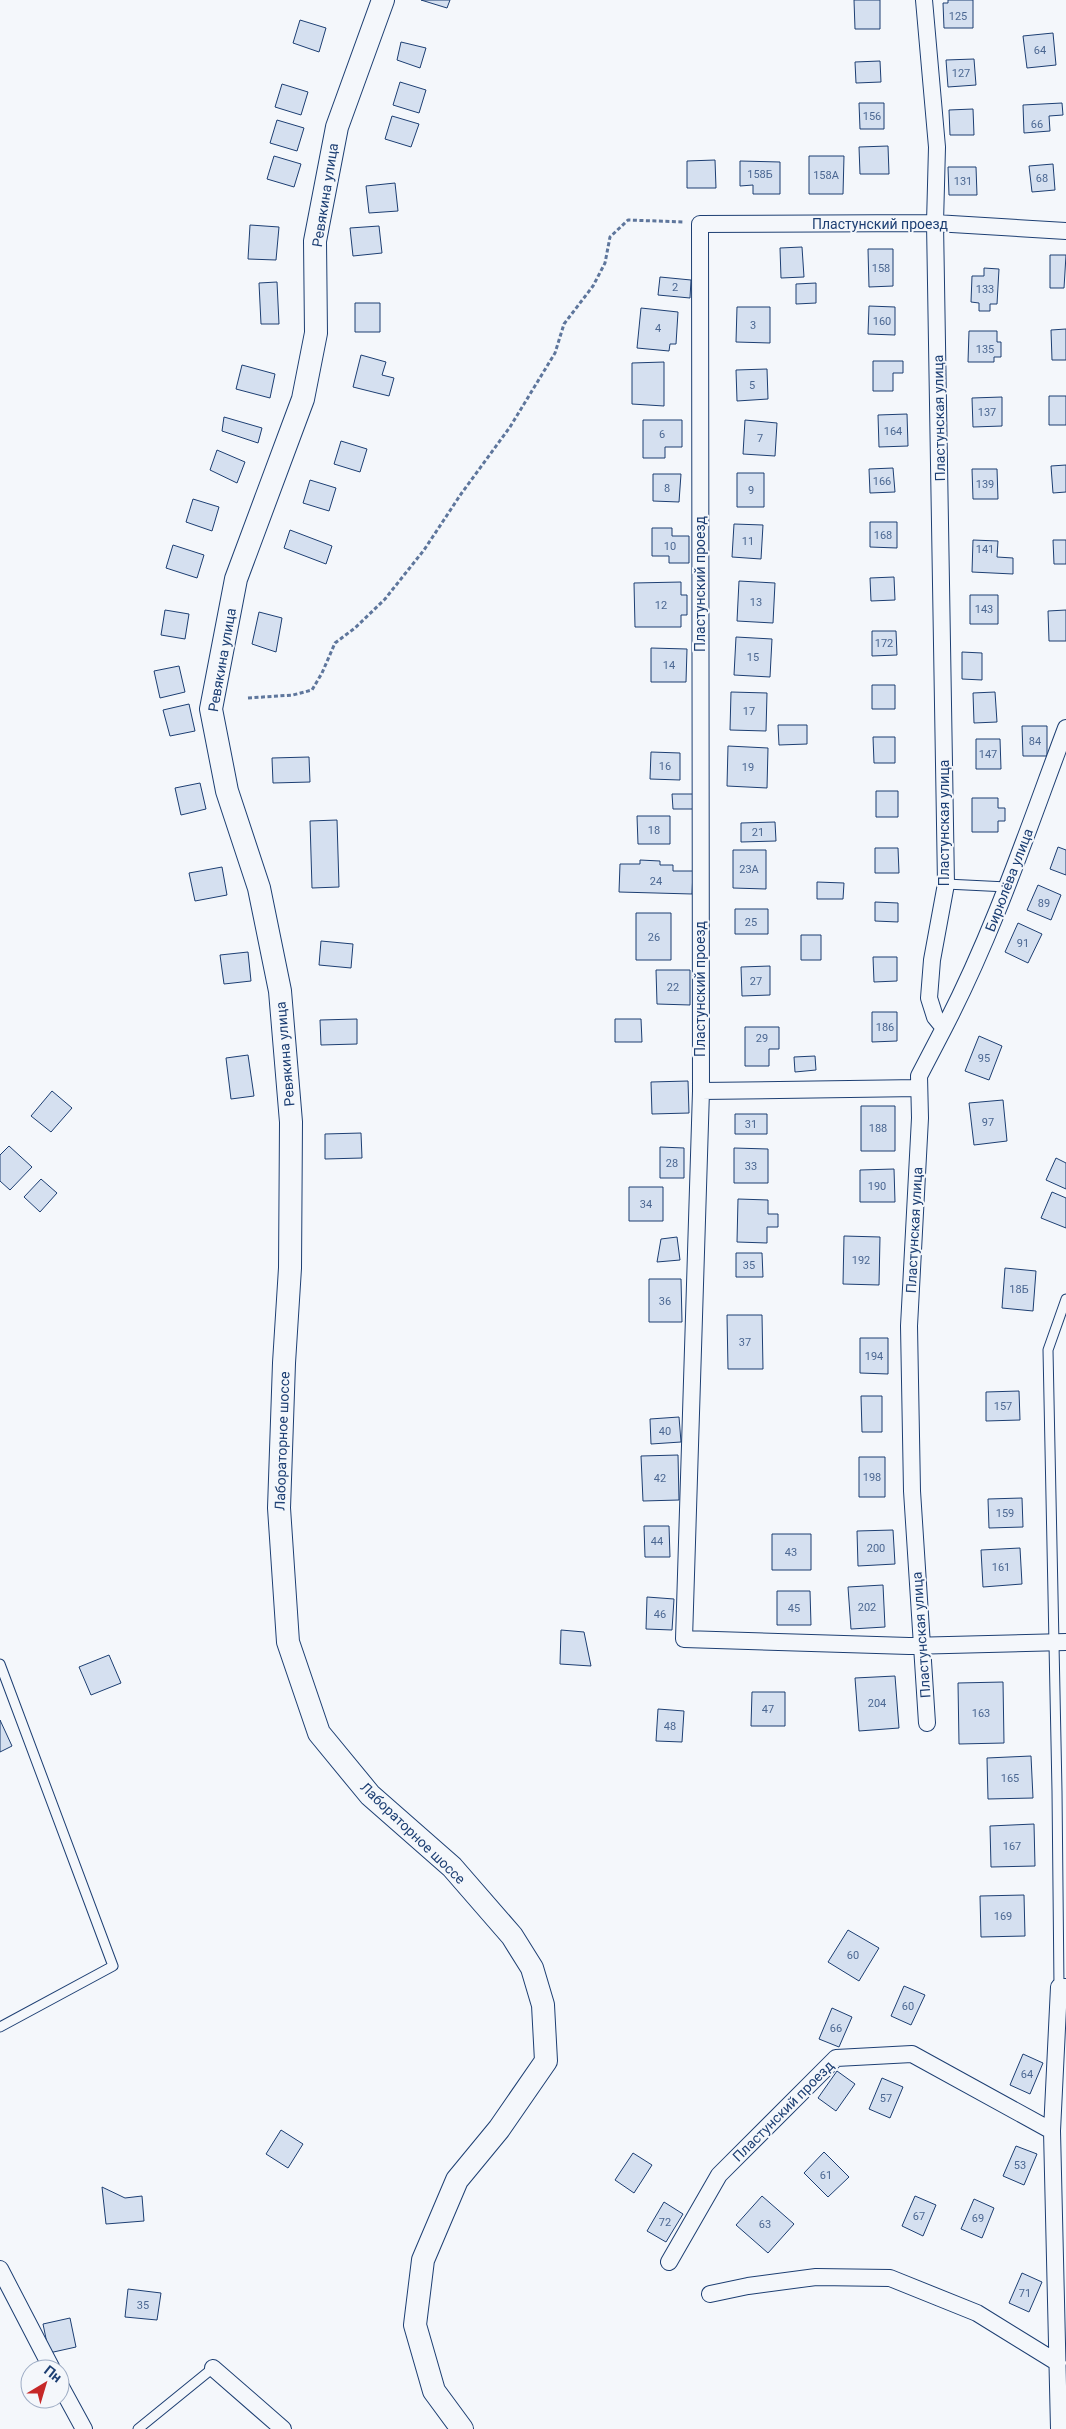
<svg xmlns="http://www.w3.org/2000/svg" width="1066" height="2429" font-family="Roboto,sans-serif">
<style>
.building{fill:#d5e0f0;stroke:#1d3f73}
.lines{fill:none;stroke-linecap:round;stroke-linejoin:round}
.service-casing{stroke:#1d3f73;stroke-width:11}
.minor-casing{stroke:#1d3f73;stroke-width:18}
.secondary-casing{stroke:#1d3f73;stroke-width:24}
.path{stroke:#5e769c;stroke-width:3;stroke-dasharray:4 2.5;stroke-linecap:butt}
.service{stroke:#f4f7fb;stroke-width:9}
.minor{stroke:#f4f7fb;stroke-width:16}
.secondary{stroke:#f4f7fb;stroke-width:22}
.labels{text-anchor:middle;stroke-width:4;stroke-linejoin:round;paint-order:stroke}
.number-label{font-size:11px;fill:#4b6792}
.street-label{font-size:14px;fill:#1d3f73;stroke:#f4f7fb}
</style>
<rect width="100%" height="100%" fill="#f4f7fb"/>
<!-- building -->
<path class="building" d="M421,0H450L447,8Z
M854,0H880V29H855Z
M948,0H973V28H944L943,3H948Z
M300,20L326,28L319,52L293,43Z
M1053,33L1056,65L1027,68L1023,36Z
M401,42L426,48L420,68L397,60Z
M974,59L976,85L948,87L946,60Z
M880,61L881,82L856,83L855,62Z
M400,82L426,90L419,113L393,105Z
M282,84L308,92L301,115L275,107Z
M859,103H884V129H860Z
M1062,103L1063,115L1049,116L1050,131L1024,133L1023,105Z
M973,109L974,135H950L949,110Z
M392,116L419,124L411,147L385,139Z
M277,120L304,128L297,151L270,143Z
M888,146L889,174H860L859,147Z
M274,156L301,164L294,187L267,179Z
M809,156H844L843,194H809Z
M715,160L716,188H687V161Z
M740,161L780,162V194H753V185L740,186Z
M1053,164L1055,190L1032,192L1029,166Z
M948,167H976L977,195H949Z
M395,183L398,211L369,213L366,186Z
M250,225L279,227L276,260L248,259Z
M379,226L382,253L353,256L350,228Z
M802,247L804,277L781,278L780,248Z
M868,249H893V286L869,287Z
M1050,255H1066L1064,288H1050Z
M984,268L999,269L997,304H990V311H979V303L971,302L972,276H984Z
M660,277L691,280L690,298L658,295Z
M277,282L279,324H261L259,283Z
M816,283V303L796,304V284Z
M355,303H380V332H355Z
M869,306L895,307V335L868,334Z
M737,307H770V343L736,342Z
M641,308L678,312L676,344H670L669,351L637,348Z
M1066,329V360H1052L1051,330Z
M969,331H997V342H1001V357H994V362H968Z
M361,355L386,362L382,375L394,378L389,396L353,387Z
M873,361H903V373H893V391H873Z
M664,362V406L632,404V363Z
M242,365L275,374L270,398L236,389Z
M767,369L768,399L737,401L736,370Z
M1049,396H1066V425H1049Z
M1002,397V426L973,427L972,398Z
M907,414L908,446L879,447L878,415Z
M224,417L262,428L258,443L222,431Z
M643,420H682V447H665V458H643Z
M745,420L777,423L775,456L743,454Z
M341,441L367,449L360,472L334,464Z
M217,450L245,462L237,483L210,470Z
M1066,465V492L1053,493L1051,466Z
M893,468L895,492L870,493L869,469Z
M972,469H997L998,499H973Z
M737,473H764V507H737Z
M653,474H681L679,502L653,501Z
M310,480L336,488L329,511L303,503Z
M193,499L219,507L212,531L186,522Z
M870,522H897V548L870,547Z
M734,524L763,525L761,559L732,557Z
M652,528H672V536H689V563H669V556H652Z
M290,530L332,546L326,564L284,548Z
M973,540L998,541L997,557L1013,558V574L972,572Z
M1053,540H1066V564H1054Z
M173,545L204,555L197,578L166,568Z
M894,577L895,600L871,601L870,578Z
M739,581L775,583L773,623L737,621Z
M681,582V595H687V615H681V627H635L634,583Z
M970,595H998V624H970Z
M165,610L189,614L185,639L161,635Z
M1066,610V641H1049L1048,611Z
M259,612L282,618L276,652L252,644Z
M872,631H896L897,655L872,656Z
M736,637L772,639L770,677L734,675Z
M651,648L687,649L686,682H651Z
M962,652L982,653V680L962,679Z
M179,666L185,692L160,698L154,671Z
M872,685H895V709H872Z
M731,692L767,693L766,731L730,730Z
M995,692L997,722L974,723L973,693Z
M189,704L195,731L170,736L163,710Z
M778,725H807V744L779,745Z
M1022,726H1047V756H1023Z
M873,737H895V763H874Z
M976,739H1000L1001,769H976Z
M728,746L768,748L767,788L727,786Z
M651,752L680,753V780L650,779Z
M309,757L310,782L273,783L272,758Z
M200,783L206,809L181,815L175,788Z
M876,791H898V817H876Z
M672,794H694L695,809H673Z
M972,798H998V808H1005V821H998V832H972Z
M637,816H670V844H638Z
M337,820L339,887L312,888L310,821Z
M775,822L776,841L741,842V823Z
M1058,847L1066,850V875L1050,869Z
M875,848H898L899,873H875Z
M733,850H766V889L733,888Z
M640,860L660,861V865H673V871H693L692,894L619,892L620,864H640Z
M222,867L227,895L195,901L189,873Z
M817,882L844,883L843,899H817Z
M1038,885L1061,895L1051,920L1027,910Z
M875,902L898,903V922L875,921Z
M735,909H768V934H735Z
M636,913H671V960H636Z
M1018,923L1042,934L1028,963L1005,952Z
M801,935H821V960H801Z
M321,941L353,944L351,968L319,965Z
M248,952L251,981L224,984L220,955Z
M873,957H897V981L874,982Z
M770,966V995L742,996L741,967Z
M656,970H690V1005L657,1004Z
M872,1012H897V1041L872,1042Z
M357,1019V1044L321,1045L320,1020Z
M615,1019H641L642,1042H615Z
M745,1027H779V1049H769V1066H745Z
M979,1036L1002,1046L989,1080L965,1071Z
M248,1055L254,1096L231,1099L226,1058Z
M815,1056L816,1070L795,1072L794,1057Z
M688,1081L689,1113L652,1114L651,1082Z
M52,1091L72,1108L51,1132L31,1116Z
M1003,1100L1007,1141L974,1145L969,1103Z
M861,1106H895V1151H861Z
M735,1114H767V1134H735Z
M361,1133L362,1158L325,1159V1134Z
M9,1146L32,1167L10,1190L0,1181V1155Z
M660,1147L684,1148V1178H660Z
M734,1148L768,1149V1183H734Z
M1056,1158L1066,1163V1189L1046,1180Z
M894,1169L895,1202H860V1170Z
M41,1179L57,1193L40,1212L24,1197Z
M629,1187H663V1221H629Z
M1052,1192L1066,1198V1228L1041,1218Z
M738,1199L768,1200V1214H778V1227H767V1243L737,1242Z
M844,1236L880,1237L879,1285L843,1284Z
M677,1237L680,1260L657,1262L661,1239Z
M736,1253H762L763,1277H736Z
M1005,1268L1036,1271L1033,1311L1002,1308Z
M649,1279H681L682,1322H649Z
M727,1315H762L763,1369H728Z
M860,1338H888V1374L860,1373Z
M1019,1391L1020,1420L986,1421V1392Z
M861,1396H882V1432H862Z
M679,1417L681,1442L651,1444L650,1419Z
M678,1455L679,1500L643,1501L641,1456Z
M859,1457H885V1497H859Z
M1022,1498L1023,1527L989,1528L988,1499Z
M644,1526H669L670,1557H645Z
M893,1530L895,1564L858,1566L857,1531Z
M772,1534H811V1570H772Z
M1020,1548L1022,1584L983,1587L981,1550Z
M883,1585L885,1627L851,1629L848,1587Z
M777,1591H810L811,1625H777Z
M647,1597L674,1599L672,1630L646,1629Z
M561,1630L584,1632L591,1666L560,1664Z
M109,1655L121,1683L91,1695L79,1667Z
M895,1676L899,1728L859,1731L855,1678Z
M1003,1682L1004,1743L959,1744L958,1683Z
M752,1692H785V1726H751Z
M658,1709L684,1711L682,1742L656,1741Z
M0,1720L12,1746L0,1752Z
M1031,1756L1033,1798L988,1799L987,1758Z
M1034,1824L1035,1866L991,1867L990,1826Z
M1024,1895L1025,1936L981,1937L980,1896Z
M848,1930L879,1948L859,1981L828,1962Z
M904,1986L925,1995L911,2025L891,2016Z
M832,2008L852,2017L839,2047L819,2039Z
M1023,2054L1043,2063L1030,2094L1010,2085Z
M837,2071L855,2084L836,2111L818,2098Z
M882,2078L903,2087L890,2118L869,2109Z
M281,2130L303,2144L288,2168L266,2154Z
M1016,2146L1037,2154L1024,2185L1003,2176Z
M824,2152L849,2177L828,2197L804,2173Z
M633,2153L652,2165L634,2193L615,2180Z
M102,2187L125,2198L142,2196L144,2221L106,2224Z
M762,2196L794,2224L768,2253L736,2225Z
M915,2196L936,2205L923,2236L902,2226Z
M974,2199L994,2208L982,2238L961,2229Z
M664,2202L683,2214L666,2242L647,2231Z
M1022,2273L1042,2282L1029,2312L1009,2303Z
M128,2289L161,2293L157,2320L125,2317Z
M70,2318L76,2347L49,2353L43,2324Z"/>
<g class="lines">
<defs>
<path id="service" d="M946,884L1007,887
M0,1664L113,1966L0,2027
M1059,1987L1057,1791L1048,1350L1066,1299
M138,2429L213,2368"/>
<path id="minor" d="M924,0L937,147L935,223L946,884L932,960L929,998L935,1017L944,1028L919,1076L920,1118L909,1326L912,1491L927,1723
M944,1028C994,932 1028,829 1066,728
M919,1088L701,1091L700,224L935,223L1066,231
M701,1091L684,1639L909,1646L1066,1642
M669,2262L719,2175L836,2058L912,2054L1052,2131
M0,2269L52,2369
M710,2294L748,2286L816,2277L890,2278L977,2313L1058,2363
M213,2368L283,2429
M60,2385L84,2429
M1059,2429L1052,2131L1059,1987H1066"/>
<path id="secondary" d="M383,0L337,127L315,241L316,333L303,399L236,579L211,709L227,791L259,888L280,991L291,1122L290,1268L284,1363L279,1508L288,1642L319,1733L370,1795L452,1867L512,1936L532,1968L543,2005L546,2061L499,2129L457,2180L423,2260L415,2325L434,2391L462,2429"/>
</defs>
<!-- service casing -->
<use href="#service" class="service-casing"/>
<!-- minor casing -->
<use href="#minor" class="minor-casing"/>
<!-- secondary casing -->
<use href="#secondary" class="secondary-casing"/>
<!-- path -->
<path class="path" d="M248,698L293,695L312,690L322,673L335,643L355,628L385,599L424,550L461,494L510,427L555,353L564,324L593,286L605,263L610,237L628,220L684,222"/>
<!-- service -->
<use href="#service" class="service"/>
<!-- minor -->
<use href="#minor" class="minor"/>
<!-- secondary -->
<use href="#secondary" class="secondary"/>
</g>
<g class="labels">
<!-- number labels -->
<g class="number-label">
<text x="958" y="20">125</text>
<text x="1040" y="54">64</text>
<text x="961" y="77">127</text>
<text x="872" y="120">156</text>
<text x="1037" y="128">66</text>
<text x="760" y="178">158Б</text>
<text x="826" y="179">158А</text>
<text x="1042" y="182">68</text>
<text x="963" y="185">131</text>
<text x="881" y="272">158</text>
<text x="675" y="291">2</text>
<text x="985" y="293">133</text>
<text x="882" y="325">160</text>
<text x="753" y="329">3</text>
<text x="658" y="332">4</text>
<text x="985" y="353">135</text>
<text x="752" y="389">5</text>
<text x="987" y="416">137</text>
<text x="893" y="435">164</text>
<text x="662" y="438">6</text>
<text x="760" y="442">7</text>
<text x="882" y="485">166</text>
<text x="985" y="488">139</text>
<text x="667" y="492">8</text>
<text x="751" y="494">9</text>
<text x="883" y="539">168</text>
<text x="748" y="545">11</text>
<text x="670" y="550">10</text>
<text x="985" y="553">141</text>
<text x="756" y="606">13</text>
<text x="661" y="609">12</text>
<text x="984" y="613">143</text>
<text x="884" y="647">172</text>
<text x="753" y="661">15</text>
<text x="669" y="669">14</text>
<text x="749" y="715">17</text>
<text x="1035" y="745">84</text>
<text x="988" y="758">147</text>
<text x="665" y="770">16</text>
<text x="748" y="771">19</text>
<text x="654" y="834">18</text>
<text x="758" y="836">21</text>
<text x="749" y="873">23А</text>
<text x="656" y="885">24</text>
<text x="1044" y="907">89</text>
<text x="751" y="926">25</text>
<text x="654" y="941">26</text>
<text x="1023" y="947">91</text>
<text x="756" y="985">27</text>
<text x="673" y="991">22</text>
<text x="885" y="1031">186</text>
<text x="762" y="1042">29</text>
<text x="984" y="1062">95</text>
<text x="988" y="1126">97</text>
<text x="751" y="1128">31</text>
<text x="878" y="1132">188</text>
<text x="672" y="1167">28</text>
<text x="751" y="1170">33</text>
<text x="877" y="1190">190</text>
<text x="646" y="1208">34</text>
<text x="861" y="1264">192</text>
<text x="749" y="1269">35</text>
<text x="1019" y="1293">18Б</text>
<text x="665" y="1305">36</text>
<text x="745" y="1346">37</text>
<text x="874" y="1360">194</text>
<text x="1003" y="1410">157</text>
<text x="665" y="1435">40</text>
<text x="872" y="1481">198</text>
<text x="660" y="1482">42</text>
<text x="1005" y="1517">159</text>
<text x="657" y="1545">44</text>
<text x="876" y="1552">200</text>
<text x="791" y="1556">43</text>
<text x="1001" y="1571">161</text>
<text x="867" y="1611">202</text>
<text x="794" y="1612">45</text>
<text x="660" y="1618">46</text>
<text x="877" y="1707">204</text>
<text x="768" y="1713">47</text>
<text x="981" y="1717">163</text>
<text x="670" y="1730">48</text>
<text x="1010" y="1782">165</text>
<text x="1012" y="1850">167</text>
<text x="1003" y="1920">169</text>
<text x="853" y="1959">60</text>
<text x="908" y="2010">60</text>
<text x="836" y="2032">66</text>
<text x="1027" y="2078">64</text>
<text x="886" y="2102">57</text>
<text x="1020" y="2169">53</text>
<text x="826" y="2179">61</text>
<text x="919" y="2220">67</text>
<text x="978" y="2222">69</text>
<text x="665" y="2226">72</text>
<text x="765" y="2228">63</text>
<text x="1025" y="2297">71</text>
<text x="143" y="2309">35</text>
</g>
<!-- street labels -->
<g class="street-label">
<text transform="translate(325 195) rotate(-81)" y="5">Ревякина улица</text>
<text x="880" y="229">Пластунский проезд</text>
<text transform="translate(939 418) rotate(-91)" y="5">Пластунская улица</text>
<text transform="translate(700 584) rotate(-90)" y="5">Пластунский проезд</text>
<text transform="translate(222 660) rotate(-80)" y="5">Ревякина улица</text>
<text transform="translate(944 823) rotate(-90)" y="5">Пластунская улица</text>
<text transform="translate(1009 880) rotate(-69)" y="5">Бирюлёва улица</text>
<text transform="translate(700 989) rotate(-90)" y="5">Пластунский проезд</text>
<text transform="translate(285 1054) rotate(-95)" y="5">Ревякина улица</text>
<text transform="translate(914 1230) rotate(-87)" y="5">Пластунская улица</text>
<text transform="translate(282 1441) rotate(-88)" y="5">Лабораторное шоссе</text>
<text transform="translate(921 1635) rotate(-94)" y="5">Пластунская улица</text>
<text transform="translate(413 1833) rotate(44)" y="5">Лабораторное шоссе</text>
<text transform="translate(783 2111) rotate(-45)" y="5">Пластунский проезд</text>
</g>
</g>
<!-- north arrow -->
<g transform="translate(45 2384) rotate(38)"><circle r="24" fill="#f4f7fb" stroke="#9eadc5"/>
<path d="M0-4L9 19L0 12L-9 19Z" fill="#c62828"/>
<text y="-8" font-size="14" font-weight="bold" text-anchor="middle" fill="#1d3f73">Пн</text>
</g>
</svg>
